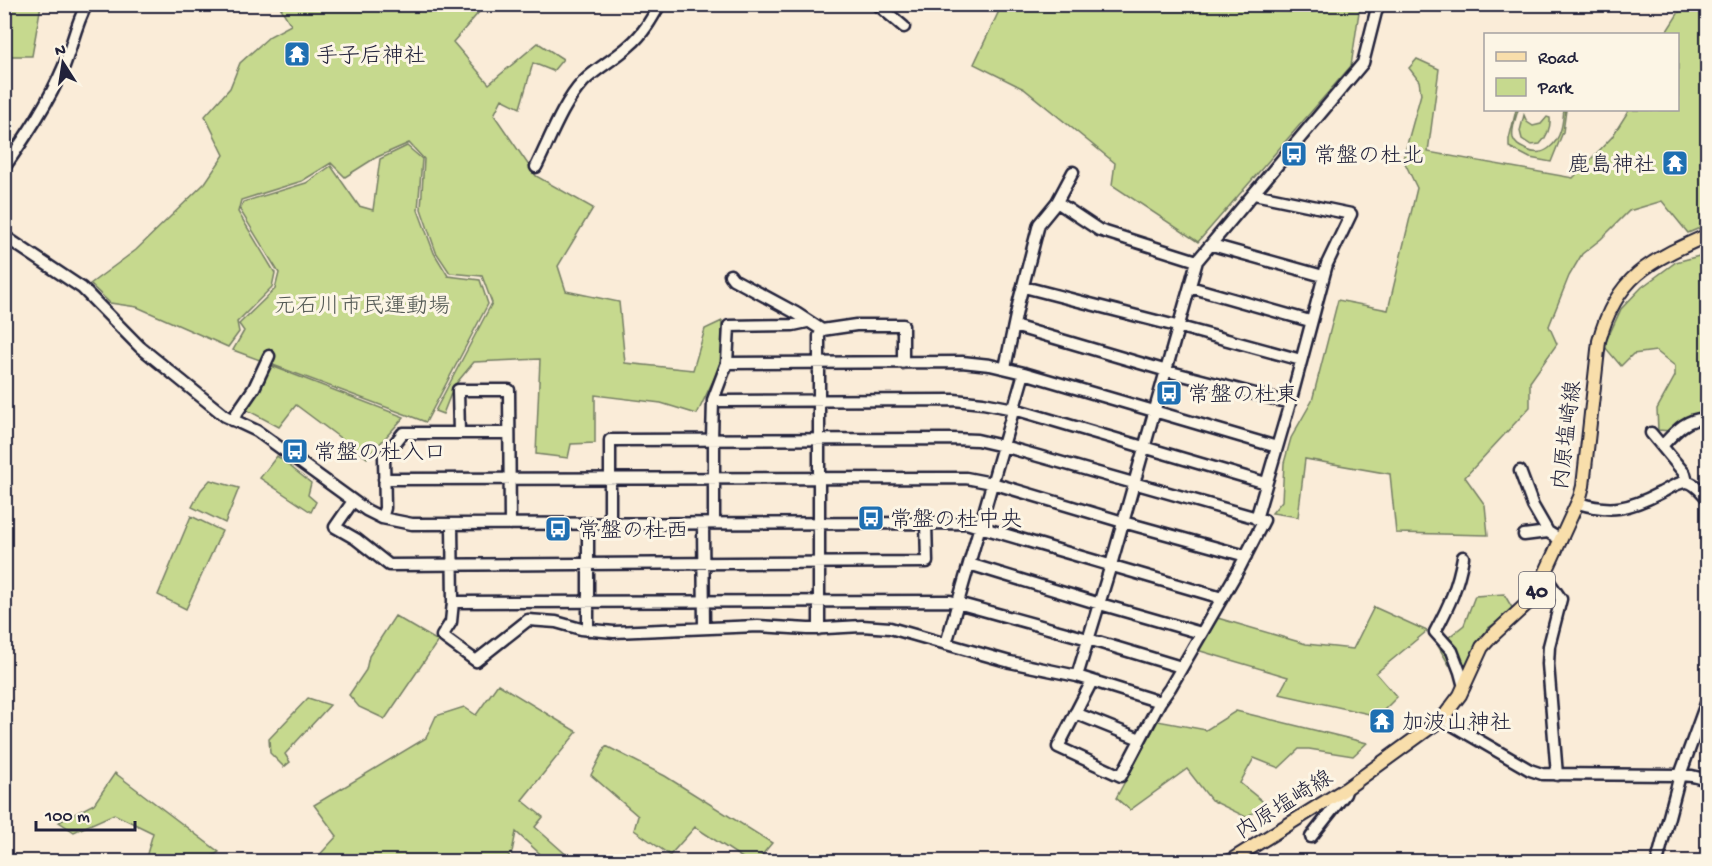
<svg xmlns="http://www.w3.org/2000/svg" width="1712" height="866" font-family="'Gochi Hand','Klee One',sans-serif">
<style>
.green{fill:#c6d98e;stroke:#747e64;stroke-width:1.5}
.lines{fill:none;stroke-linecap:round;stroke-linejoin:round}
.minor-casing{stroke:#22223b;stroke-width:15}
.major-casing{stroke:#22223b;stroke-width:16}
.minor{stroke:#fcf5e5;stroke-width:10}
.major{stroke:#f8deab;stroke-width:12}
.labels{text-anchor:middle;stroke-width:6;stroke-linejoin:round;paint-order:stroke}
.shield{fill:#fcf5e5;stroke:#63616e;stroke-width:1.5}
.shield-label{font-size:21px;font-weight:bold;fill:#22223b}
.poi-label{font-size:22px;fill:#22223b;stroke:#fcf5e5;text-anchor:start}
.park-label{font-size:22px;fill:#535954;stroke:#fcf5e5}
.street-label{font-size:22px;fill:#22223b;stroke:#fcf5e5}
</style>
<rect width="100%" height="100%" fill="#faecd8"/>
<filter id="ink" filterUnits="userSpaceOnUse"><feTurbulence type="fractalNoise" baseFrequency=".0167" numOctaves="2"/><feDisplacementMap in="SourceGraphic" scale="12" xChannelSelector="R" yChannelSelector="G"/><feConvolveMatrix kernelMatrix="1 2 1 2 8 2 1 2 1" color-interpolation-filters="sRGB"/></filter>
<g filter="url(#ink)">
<!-- green -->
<path class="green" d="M4,5H41L32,56H12L5,53Z
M279,5H483L480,11L453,42L489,84L538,43L563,59L553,71L533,63L520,108L502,99L494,115L536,176L593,208L558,266L566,291L619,302L625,363L693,370L705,329L722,321V362L697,414L661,403L595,395V443L571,444L568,458L536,454L540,359L474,362L454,386L443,414L435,411L492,303L482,276L450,273L436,252L421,209L424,159L409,143L375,158L345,177L331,163L302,181L241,200L238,212L275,273L272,287L237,322L239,332L228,347L137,307L110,303L90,284L136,250L205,183L224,155L205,116L230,88L240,63L270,36L291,25Z
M1000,5V4L1360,5L1351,66L1198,242L1112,185L1115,163L1024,89L974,64L998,13Z
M1697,5H1705L1707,13V225L1688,233L1662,201L1629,211L1601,239L1582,254L1569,276L1549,326L1557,344L1530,382V407L1465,477L1485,505L1488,535L1396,533L1390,474L1305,459L1298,517L1272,513L1282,501L1284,463L1291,438L1312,401L1338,300L1388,310L1417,188L1403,159L1421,94L1419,81L1409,68L1417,59L1439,69L1428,152L1573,178L1612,137L1629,110H1678V34H1665L1679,12Z
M1516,110H1518C1516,118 1511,129 1513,138C1515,145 1521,147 1527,150C1543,158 1557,145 1561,129C1563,122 1563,116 1564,110H1566L1563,132L1551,162L1530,158L1509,147V139Z
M1524,115L1527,122L1533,126L1541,124L1547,117L1550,118C1551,127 1547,137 1540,144L1531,145L1522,139L1520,131Z
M407,146L422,159L418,210L434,253L448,276L480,280L488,304L426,422L233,350L244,331L239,324L275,289L279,273L240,210L243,202L306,183L331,166L359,206L373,210L380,159Z
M1707,254V416L1672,431L1658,430L1657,409L1675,376V366L1656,351L1633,354L1621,366L1604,346L1621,309L1642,287L1676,262Z
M269,365L404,417L367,458L296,405L279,427L247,410Z
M277,456L311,483L308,495L316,502L311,512L260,478Z
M210,480L239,488L225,523L192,507L201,490Z
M191,516L222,531L186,609L158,595Z
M1504,594L1514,611L1488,628L1477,644L1463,672L1449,665L1438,646L1464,625L1475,596Z
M1374,607L1427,631L1376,673L1397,697L1378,716L1279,694L1288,677L1197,650L1214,617L1306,644L1353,649Z
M395,616L438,641L385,719L359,707L349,695L366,670L369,656Z
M498,684L577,732L522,800L543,817L535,827L570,858L567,861H548L516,832L512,852L505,861H314L337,836L314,805L426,738L436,716L464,707L476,715Z
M308,698L330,705L285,754L290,762L284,767L270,753L269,739Z
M1236,711L1367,743L1353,756L1309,749H1299L1279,768L1254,758L1240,783L1267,805L1246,817L1211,800L1187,769L1130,810L1116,798L1158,721L1206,730Z
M606,746L665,776L772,843L757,861H747L695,827L670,855L634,830L638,816L591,775Z
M115,773L219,852L205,861H145L153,833L114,814L74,832L59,822L94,804Z"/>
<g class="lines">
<defs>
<path id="minor" d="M877,4L904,27
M536,167C549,141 563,103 583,82C597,68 615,59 630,45C643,34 651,20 660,4
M4,168C26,136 49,102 64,66C72,46 76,23 87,4
M1254,194L1351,214L1327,264L1290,403L1256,519
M1057,202L1099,230L1197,261
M4,236L82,288L140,347L225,416L257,431L366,510L382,518L412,524L966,523L1222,598
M1212,245L1323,276
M730,275L733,279L796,313L822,330L856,325H903V363
M1024,287L1180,327L1301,360
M1190,287L1310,321
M1014,326L1167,371L1290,403
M727,363L962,362L990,365L1024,373L1277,447
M1005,368L1019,301L1039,224L1057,202L1073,172
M713,400L721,401L954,400L983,403L1014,409L1266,483
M232,420L254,388L269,356
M459,433L458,390H509L510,524
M1651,433L1685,474L1687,482
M712,439L713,400L727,363L729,326L793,325L807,322
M714,439V523
M1662,446C1674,433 1688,416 1708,419
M1520,471L1533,506L1548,532L1561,540
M384,479L966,478L992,483L1123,522L1246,556
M353,501L335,527L356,539L389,565L927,562L926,522
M1578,503C1611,513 1629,509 1660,493C1667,490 1677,482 1686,482C1695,482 1702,493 1708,499
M382,518L385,508L384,457L403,433H509
M610,523V440L953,439L977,440L1003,446L1264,520L1240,567L1170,688L1160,702L1121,776L1058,747L1092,681
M452,524L453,602L451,622L442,636L476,661L528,620L556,622L581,629L614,632L758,626L808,629L862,626L890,628L1010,662L1077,676L1160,702
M588,524V630
M703,524L704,627
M1524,535L1548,532
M1463,557C1458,586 1449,606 1435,632L1452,651L1460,672L1464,687
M969,564L1100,604L1201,633
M1545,576L1561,599L1549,646L1548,664L1557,775
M453,602L950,601L1088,639L1181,667
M819,629V336L822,330
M946,644L1024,373
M1077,676L1111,565L1197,261L1363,63L1378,4
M1075,713L1140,739
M1442,719L1530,770L1542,774L1680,775L1692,776L1708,780
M1311,837L1345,794L1347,788
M1657,862L1680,775L1708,698"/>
<path id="major" d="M1228,862L1347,788L1442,719L1460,695L1482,647L1492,636L1531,600L1539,587L1580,497L1583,486L1599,341C1616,276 1650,261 1708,235"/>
</defs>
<!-- minor casing -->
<use href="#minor" class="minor-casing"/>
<!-- major casing -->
<use href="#major" class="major-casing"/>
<!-- minor -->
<use href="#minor" class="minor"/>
<!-- major -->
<use href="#major" class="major"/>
</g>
</g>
<!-- icons -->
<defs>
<symbol id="temple-square" viewBox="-11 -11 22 22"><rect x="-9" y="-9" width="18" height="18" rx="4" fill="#1f6fb2" stroke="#fcf5e5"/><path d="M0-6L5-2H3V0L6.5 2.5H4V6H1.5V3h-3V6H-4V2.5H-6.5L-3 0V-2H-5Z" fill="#fff"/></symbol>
<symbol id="bus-square" viewBox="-11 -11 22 22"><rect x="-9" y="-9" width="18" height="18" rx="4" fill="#1f6fb2" stroke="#fcf5e5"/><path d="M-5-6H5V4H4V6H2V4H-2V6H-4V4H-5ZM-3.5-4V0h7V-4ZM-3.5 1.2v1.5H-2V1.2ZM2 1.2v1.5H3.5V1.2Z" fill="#fff"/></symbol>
</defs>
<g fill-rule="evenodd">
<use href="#temple-square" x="282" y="39" width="30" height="30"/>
<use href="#bus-square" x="1279" y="139" width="30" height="30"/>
<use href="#temple-square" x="1660" y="148" width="30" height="30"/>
<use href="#bus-square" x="1154" y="378" width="30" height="30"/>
<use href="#bus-square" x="280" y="436" width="30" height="30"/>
<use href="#bus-square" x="856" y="503" width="30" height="30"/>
<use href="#bus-square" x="543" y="514" width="30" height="30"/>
<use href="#temple-square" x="1367" y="706" width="30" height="30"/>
</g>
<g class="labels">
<!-- shield labels -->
<rect class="shield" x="1519" y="572" width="36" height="36" rx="4.5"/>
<g class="shield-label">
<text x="1537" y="597">40</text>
</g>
<!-- poi labels -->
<g class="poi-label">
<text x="316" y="62">手子后神社</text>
<text x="1314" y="162">常盤の杜北</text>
<text x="1656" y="171" text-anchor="end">鹿島神社</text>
<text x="1188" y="401">常盤の杜東</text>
<text x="314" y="459">常盤の杜入口</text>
<text x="890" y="526">常盤の杜中央</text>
<text x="578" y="537">常盤の杜西</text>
<text x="1402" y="729">加波山神社</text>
</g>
<!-- park labels -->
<g class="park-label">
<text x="362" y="312">元石川市民運動場</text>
</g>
<!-- street labels -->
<g class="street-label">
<text transform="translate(1565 435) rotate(-83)" y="8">内原塩崎線</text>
<text transform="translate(1283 803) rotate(-32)" y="8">内原塩崎線</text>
</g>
</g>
<!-- margin -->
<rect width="1712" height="866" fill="none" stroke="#fcf5e5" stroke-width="24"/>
<rect x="12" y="12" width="1688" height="842" fill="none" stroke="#22223b" stroke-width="2" filter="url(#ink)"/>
<!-- legend -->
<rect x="1484" y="33" width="195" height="78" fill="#fcf5e5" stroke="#a5a1a1" stroke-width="1.5"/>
<rect x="1496" y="52" width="30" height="9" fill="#f8deab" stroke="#a5a1a1" stroke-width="1.5"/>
<text x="1538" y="63" font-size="18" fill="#22223b">Road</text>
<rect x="1496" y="78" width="30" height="18" fill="#c6d98e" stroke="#a5a1a1" stroke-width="1.5"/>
<text x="1538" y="93" font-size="18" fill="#22223b">Park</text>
<!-- north arrow -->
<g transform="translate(63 63) rotate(348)" stroke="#fcf5e5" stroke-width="4.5" paint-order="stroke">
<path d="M0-4.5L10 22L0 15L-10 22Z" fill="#22223b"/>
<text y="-9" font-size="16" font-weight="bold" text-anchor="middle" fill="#22223b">N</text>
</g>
<!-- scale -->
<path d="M36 821v9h99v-9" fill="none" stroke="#22223b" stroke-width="3"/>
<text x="45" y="821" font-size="18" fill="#22223b" stroke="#fcf5e5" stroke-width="4.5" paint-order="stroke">100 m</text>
</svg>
